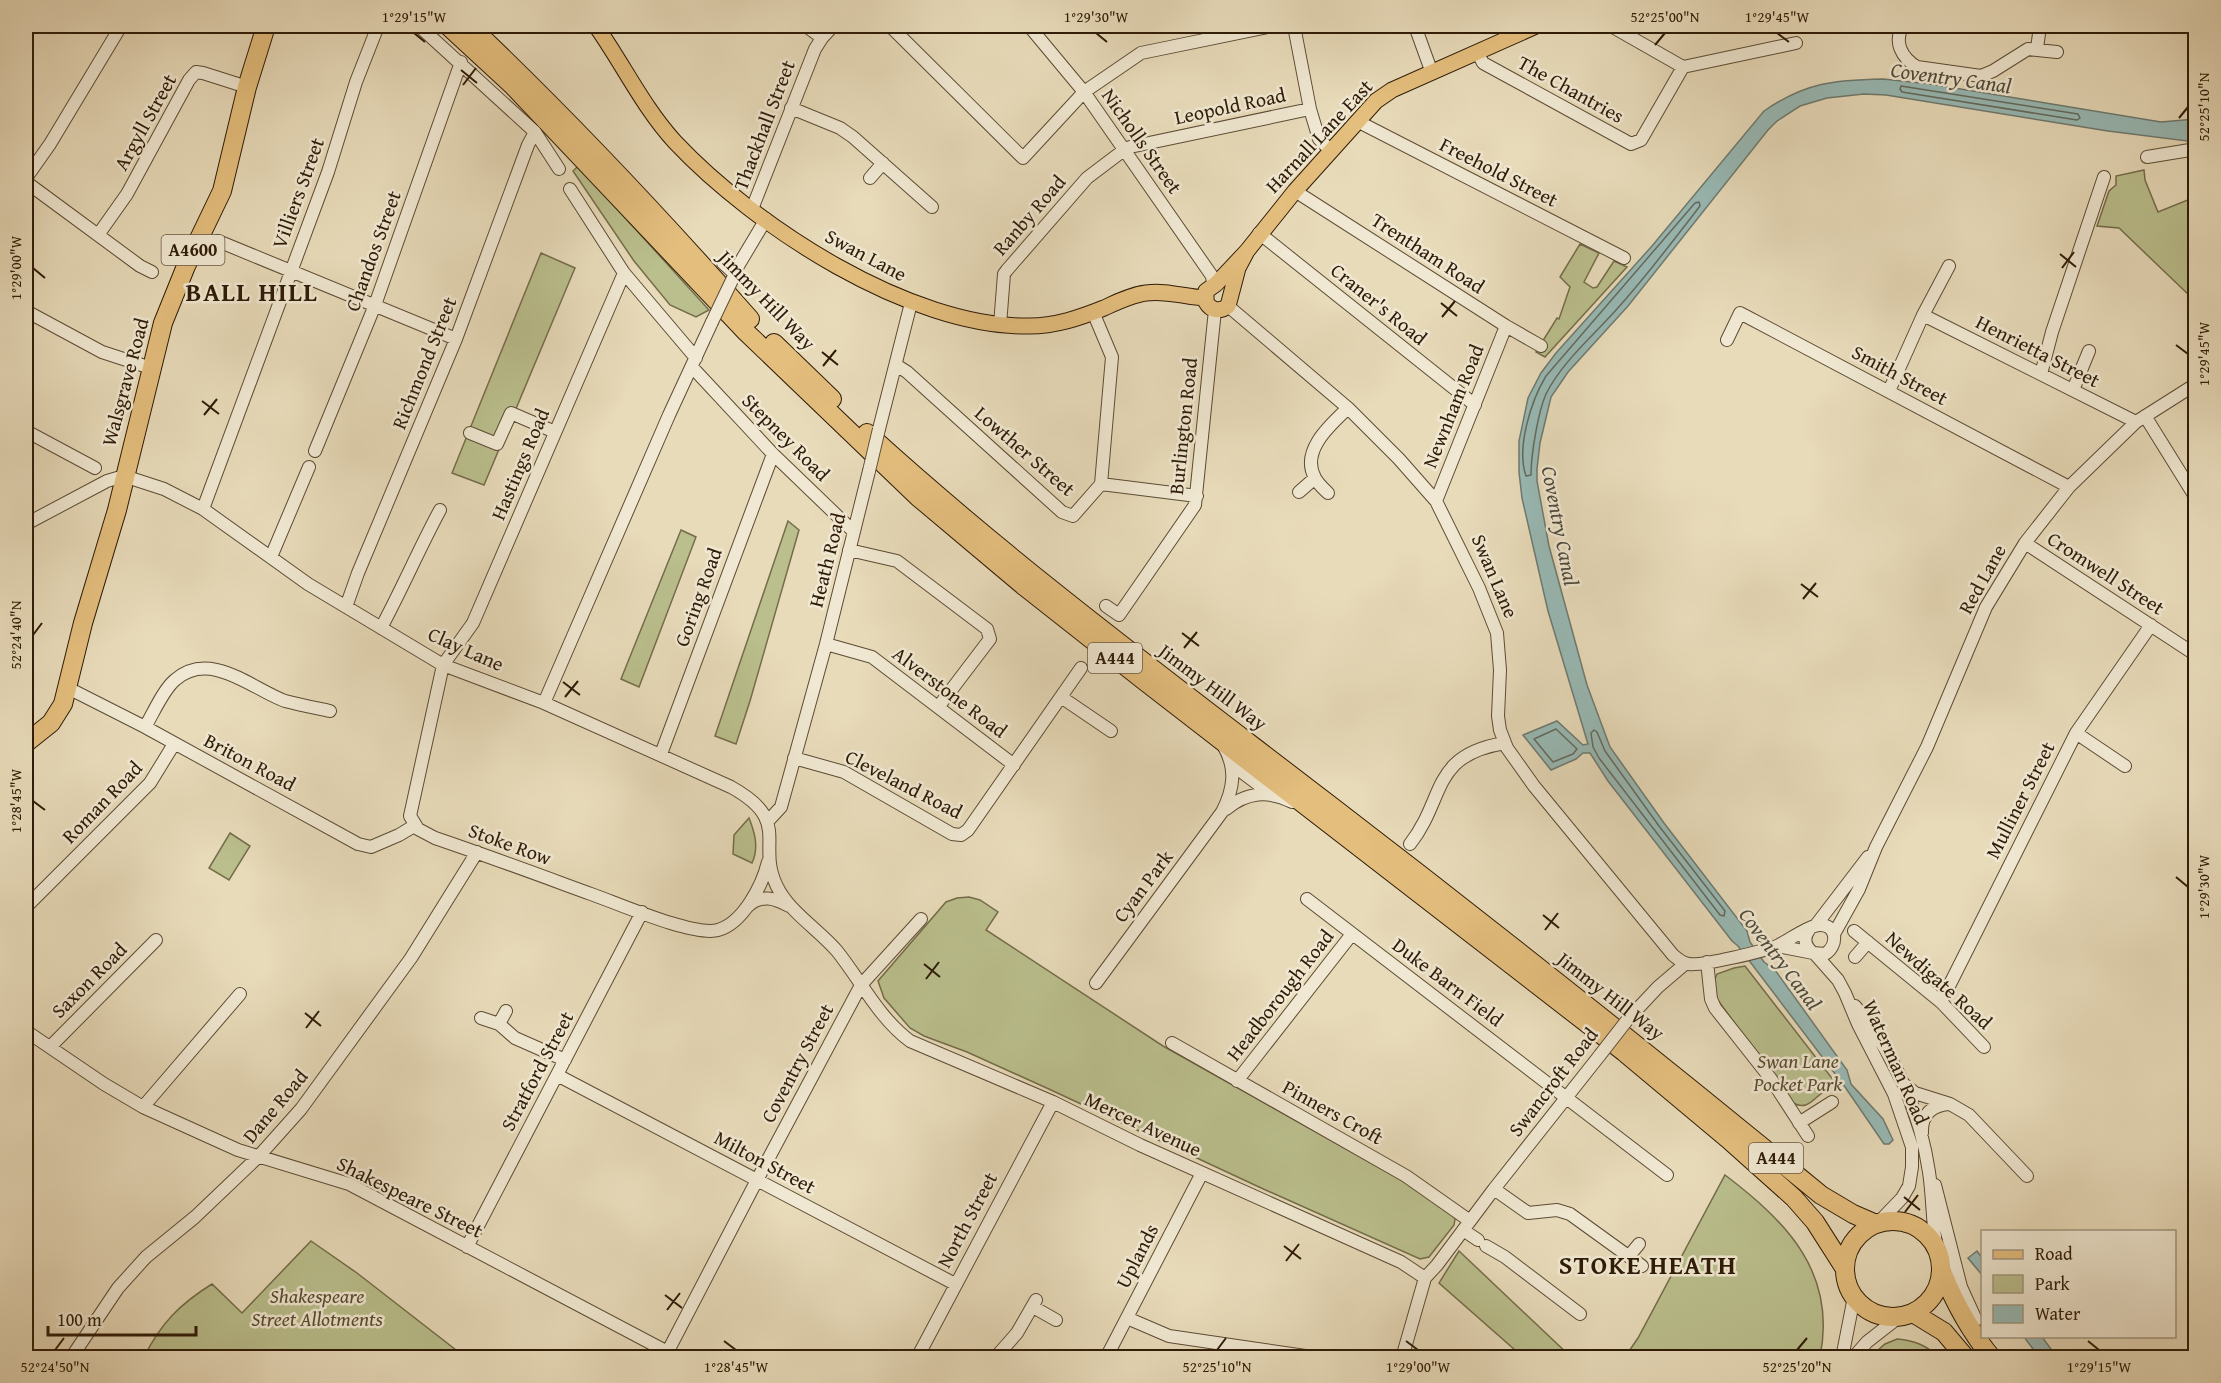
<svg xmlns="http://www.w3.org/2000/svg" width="2221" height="1383" font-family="'Gentium Book Plus',serif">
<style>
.green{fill:#babf8d;stroke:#746d4a;stroke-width:1.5}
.water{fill:#98bab6;stroke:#6e7a70;stroke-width:1.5}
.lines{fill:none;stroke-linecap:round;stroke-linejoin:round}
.shore{stroke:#636a5e;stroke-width:1.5}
.minor-casing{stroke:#5c4b34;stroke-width:14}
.major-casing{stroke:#2e1b07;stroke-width:17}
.highway-casing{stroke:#2e1b07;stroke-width:20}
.minor{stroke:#f0e8d2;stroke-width:12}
.major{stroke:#e4be7d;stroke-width:15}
.highway{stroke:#e4be7d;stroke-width:18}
.minor-bridge-casing{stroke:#5c4b34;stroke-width:14;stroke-linecap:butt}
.minor-bridge{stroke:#f0e8d2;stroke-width:12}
.ticks{fill:none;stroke:#2e1b07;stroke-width:2}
.labels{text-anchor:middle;stroke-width:5;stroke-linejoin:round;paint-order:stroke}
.shield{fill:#f0e8d2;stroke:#685844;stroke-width:1.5}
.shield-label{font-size:18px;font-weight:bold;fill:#2e1b07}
.street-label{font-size:20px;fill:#2e1b07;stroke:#f0e8d2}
.park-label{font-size:20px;font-style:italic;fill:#584c2f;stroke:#f0e8d2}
.water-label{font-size:21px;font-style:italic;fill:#4e4b3c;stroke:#f0e8d2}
.district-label{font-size:26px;font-weight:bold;letter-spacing:1.5px;fill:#2e1b07;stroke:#f0e8d2}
.neatline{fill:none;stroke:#2e1b07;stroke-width:2}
.ticks-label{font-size:15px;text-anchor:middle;fill:#2e1b07}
</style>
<rect width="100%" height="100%" fill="#e8dbba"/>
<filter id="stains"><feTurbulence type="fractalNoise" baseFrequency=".00333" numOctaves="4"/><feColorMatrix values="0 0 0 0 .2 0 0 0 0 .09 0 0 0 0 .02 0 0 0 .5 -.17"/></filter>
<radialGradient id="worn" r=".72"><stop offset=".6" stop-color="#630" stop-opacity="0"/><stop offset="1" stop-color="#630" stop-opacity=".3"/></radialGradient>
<!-- green -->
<path class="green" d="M578,166L709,310L696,317L670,305L634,261L573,171Z
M2144,170L2145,180L2158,212L2195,197L2196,297L2192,298L2119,228L2097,226L2109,191L2116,185V176Z
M1580,244L1599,253L1584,282L1593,288L1597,287L1614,261L1627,267L1545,357L1536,352L1557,318L1559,319L1570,287L1560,277Z
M541,253L575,268L484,485L452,473Z
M788,521L799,530L750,701L736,744L715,736Z
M681,530L696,537L639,687L621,679Z
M749,818C755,833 759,848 752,863L733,854L734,835Z
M230,833L250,846L229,880L209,868Z
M969,897L980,900L998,912L986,930L1163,1046L1416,1188L1453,1215L1455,1219L1454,1225L1429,1257L1420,1259L1259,1187L1051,1090L967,1052L924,1036L910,1028L884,998L878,981L946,902L957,898Z
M1745,966L1838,1086C1834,1087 1831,1087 1828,1089C1815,1095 1809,1112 1793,1103L1717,999L1713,983L1717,974L1734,968Z
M1725,1175C1787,1222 1837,1273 1820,1357H1625L1638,1338Z
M311,1241L357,1273L465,1357H144C161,1323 180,1304 212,1284L242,1313Z
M1459,1251L1571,1357H1523L1439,1283Z
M1897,1339C1917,1341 1924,1345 1940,1357H1870L1885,1344Z"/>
<!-- water -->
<path class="water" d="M1883,79L1930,84L2161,122L2195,119V142L2108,131L1886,95L1864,94L1827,98L1800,106L1777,121L1768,130L1628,306L1568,372L1551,397L1540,443L1537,469V481L1549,546L1587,685L1610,747L1664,823L1747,931L1750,942L1764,962L1775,970L1847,1070L1851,1084L1883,1119L1893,1140L1889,1144H1884L1845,1087L1738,946L1732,941L1608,781L1590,753H1583L1576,759L1551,770L1523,735L1557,721L1583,745L1588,744L1548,611L1522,498L1519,472V441L1528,398L1541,373L1556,353L1652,246L1764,111C1806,82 1835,80 1883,79Z
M1977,1251L1982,1258V1275L1968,1258Z
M2024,1337H2042L2057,1357H2039Z"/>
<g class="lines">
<!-- shore -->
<path class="shore" d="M1901,86L2078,114L2080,118L2077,120L1902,92L1900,89Z
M1699,202L1700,206C1673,241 1646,277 1616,310C1593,336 1562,362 1546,394C1538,412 1531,455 1531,475L1526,476C1516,448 1531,401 1546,376L1695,203Z
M1556,729L1577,749L1573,754L1553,762L1534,739Z
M1594,730L1597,732L1605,751L1659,826L1725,911L1724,916L1720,915L1599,758L1593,747L1591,733Z"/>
<defs>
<path id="minor" d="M419,26L535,132L559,169
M806,26L822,38
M890,26L1023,158L1084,92L1141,53L1272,26
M1029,26L1084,92L1212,276L1213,284
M1294,26L1310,109L1319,139L1331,151
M1415,26L1432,73
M1611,26L1683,67L1796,43
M1903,26C1893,42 1902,58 1917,67L1981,76L1993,71L2028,49L2057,52
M2037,48L2040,27
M1477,52L1483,63L1631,144L1641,140L1683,67
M791,108L840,128L853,137L932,207
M1357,121L1624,258
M2147,157L2196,149
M26,178L50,144L121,26
M870,178L883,163
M26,182L140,266L152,272
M570,189L624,273L696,358
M1295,191L1506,326L1541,346
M752,209L815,49L822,38L833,26
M1259,233L1475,405
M98,235L127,194L189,80L196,72L203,73L247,87
M218,241L456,339
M723,263L735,274
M624,273L473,623L443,665L410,816L418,829L435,838C488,856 539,875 591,894C617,903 694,937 718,930C743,923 762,886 768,862
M733,278L738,266L766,219
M1228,306L1348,408L1399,459L1436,501L1479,588L1497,633L1500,670L1498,716L1500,730L1507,748L1534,786L1673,955C1678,959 1682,963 1689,964C1701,966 1766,951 1779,945C1789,940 1810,925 1820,925C1838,925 1838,946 1825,954L1813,953C1805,947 1803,938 1809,930
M26,311L102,352L151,368
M1923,315L2136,422
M1000,325L1004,274L1007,270L1087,178L1124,150L1130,147L1310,109
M1727,340L1740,313L2069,487
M896,365L907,372L1062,512L1073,516L1101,484L1112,357L1093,312
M692,367L773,454L854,532
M2041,374L2052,332L2104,177
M2073,390L2089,351
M1889,391L1923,315L1949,266
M2145,416L2196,498
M879,429L911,303
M26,431L95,468
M470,433L497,444L511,413L555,432
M315,451L375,305L461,62
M1101,484L1197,496
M1299,492L1315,478
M1328,493C1324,489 1318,484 1315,478C1300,451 1330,425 1348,408
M1436,501L1506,326
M203,509L328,172L356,82L378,26
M26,524L107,481L124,476L164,489L203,509L308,584L443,665L544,703L731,787C796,823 752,845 780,892C794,915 820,931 837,951C861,981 879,1018 910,1041L1053,1102L1140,1145L1401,1262L1425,1278
M2025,543L2196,655
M849,550L897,561L987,629L990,639L939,706
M271,557L309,467
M1106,606L1119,615L1195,505L1215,310
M346,607L358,573L456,339L528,145L535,132
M381,628C402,589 419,549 440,510
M826,644L872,657L1014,765
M68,688L145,727L358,844L371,847L399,835L414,826
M1061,697L1111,731
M544,703L669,415L712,322
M145,727C153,714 163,690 175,680C210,649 252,689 285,701C300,705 316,708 330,711
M2076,733L2125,766
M661,754L773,454
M794,758L844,772L952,834L961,835L968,830L1081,668
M1232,761L1239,770L1271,794
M1226,809C1247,792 1268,790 1292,802
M768,821L781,807L826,644L869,471
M1410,844C1446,798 1430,755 1505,743
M1307,899L1667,1175
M748,906C761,894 775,898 789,906
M26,907L150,783L174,744
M1816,925L1868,857
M1854,931L1941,1002L1984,1047
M1834,934L1859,889L1876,847L1927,747L1986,607L2025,543L2069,487L2136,422L2196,384
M1777,946L1813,953
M1815,954L1838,980L1845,993L1858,1024L1894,1094L1912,1147V1167L1909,1186L1902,1198L1878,1223
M1855,957L1868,942
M1707,962L1711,999L1715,1008L1771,1079L1808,1136
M1096,983L1222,812C1234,789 1237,768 1223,745
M1941,1002L2076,733L2151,625
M1855,1006C1894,1054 1920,1111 1929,1172C1933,1198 1932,1224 1937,1250
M481,1018L499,1024L515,1038L565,1060
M1628,1019L1658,987L1685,964
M499,1024L506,1011
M26,1031L104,1084L143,1107L238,1150L349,1184L679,1358
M1172,1043L1406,1176L1470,1221
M50,1047L156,940
M557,1075L955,1284
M1237,1081L1352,934
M1905,1085L1915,1093L1950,1104C1932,1105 1921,1114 1922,1133
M1950,1104L1969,1115L2027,1176
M143,1107L240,994
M1799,1123L1832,1102
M1935,1185L1961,1287L1976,1320
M1494,1189L1528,1213L1557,1210L1570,1214L1642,1266
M1463,1230L1478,1240
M1486,1246L1505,1257L1580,1314
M467,1247L642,912
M1629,1256L1639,1244
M1425,1278L1437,1265L1494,1189L1600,1055
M1033,1307L1056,1320
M1127,1318L1169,1336L1319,1358
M668,1351L757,1180L861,985L921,919
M71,1358L118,1288L146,1257L195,1217L259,1156L301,1109L411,958L477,852
M917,1358L1053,1102
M995,1358L1017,1333L1036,1300
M1106,1358L1202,1173
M1402,1358L1425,1278
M1842,1358L1854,1297
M1853,1358L1867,1342L1899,1317"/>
<path id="major" d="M596,26C623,64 643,107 675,142C754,226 910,328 1029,326C1056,326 1079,318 1104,308C1117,302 1131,295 1146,293C1166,290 1185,297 1205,298
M1247,251L1238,268L1228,306C1220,312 1211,311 1206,302V291L1216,284L1247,251L1295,191L1376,101L1392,90L1536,26"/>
<path id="highway" d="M448,26L513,86L746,332L918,497L1025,587L1143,680L1624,1052L1728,1139L1794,1198L1815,1222L1845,1269
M470,26C568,119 661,218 750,319
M774,343L832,399
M867,433C1012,565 1170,682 1326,802C1493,930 1658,1061 1821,1195L1853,1214L1876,1224
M26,743L51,723L63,704L83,623L117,510L163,323L186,266L222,191L247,87L266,26
M1845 1269a48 48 0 1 1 96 0a48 48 0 1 1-96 0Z
M1941,1269C1954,1302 1969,1330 1992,1358
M1913,1313L1944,1332L1966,1358"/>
</defs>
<!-- minor casing -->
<use href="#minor" class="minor-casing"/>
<!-- major casing -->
<use href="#major" class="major-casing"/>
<!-- highway casing -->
<use href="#highway" class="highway-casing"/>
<!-- minor -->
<use href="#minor" class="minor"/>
<!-- major -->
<use href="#major" class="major"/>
<!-- highway -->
<use href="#highway" class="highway"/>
<defs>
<path id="minor-bridge" d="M712,322L733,278
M869,471L879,429
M1600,1055L1628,1019"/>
</defs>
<!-- minor-bridge casing -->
<use href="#minor-bridge" class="minor-bridge-casing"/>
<!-- minor-bridge -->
<use href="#minor-bridge" class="minor-bridge"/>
</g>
<!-- ticks -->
<path class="ticks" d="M414,33L425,42M1096,33L1107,42M1777,33L1789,42M1655,45L1665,33M461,70L477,83M463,85L476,68M2179,118L2188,107M2060,254L2076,267M33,268L45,278M2062,268L2074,252M1441,303L1457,316M1442,317L1455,301M2176,345L2188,354M822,352L838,365M823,366L836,350M202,401L219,414M204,415L217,399M1801,584L1818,597M1803,599L1816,583M1182,633L1199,646M33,635L42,623M1184,648L1197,632M563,682L580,695M565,697L578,681M33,801L45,810M2176,877L2188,887M1543,915L1559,928M1545,930L1558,913M924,964L940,977M926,979L939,962M305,1013L321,1026M306,1028L319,1011M1904,1197L1920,1210M1905,1212L1918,1195M1284,1246L1301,1259M1286,1261L1299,1244M665,1295L682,1308M667,1310L680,1293M724,1341L736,1350M1406,1341L1418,1350M2088,1341L2099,1350M55,1350L64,1338M1217,1350L1226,1338M1797,1350L1807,1338"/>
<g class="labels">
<!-- shield labels -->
<g class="shield">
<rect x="161.5" y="235" width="63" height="30" rx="4.5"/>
<rect x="1088" y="643" width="54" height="30" rx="4.5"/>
<rect x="1749" y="1143" width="54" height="30" rx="4.5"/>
</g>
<g class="shield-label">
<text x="193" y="256">A4600</text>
<text x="1115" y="664">A444</text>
<text x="1776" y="1164">A444</text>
</g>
<!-- street labels -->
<g class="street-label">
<text transform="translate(1571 89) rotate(29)" y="7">The Chantries</text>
<text transform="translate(1230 106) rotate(-12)" y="7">Leopold Road</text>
<text transform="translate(145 122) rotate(-61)" y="7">Argyll Street</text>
<text transform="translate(764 125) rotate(-69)" y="7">Thackhall Street</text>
<text transform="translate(1319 136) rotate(-47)" y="7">Harnall Lane East</text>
<text transform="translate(1142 141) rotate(55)" y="7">Nicholls Street</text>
<text transform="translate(1499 172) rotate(27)" y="7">Freehold Street</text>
<text transform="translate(298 193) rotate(-70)" y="7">Villiers Street</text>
<text transform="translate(1029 215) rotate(-49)" y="7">Ranby Road</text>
<text transform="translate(373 251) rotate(-70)" y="7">Chandos Street</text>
<text transform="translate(1428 253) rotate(33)" y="7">Trentham Road</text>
<text transform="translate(866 255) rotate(28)" y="7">Swan Lane</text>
<text transform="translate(767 300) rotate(46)" y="7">Jimmy Hill Way</text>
<text transform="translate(1379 304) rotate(39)" y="7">Craner's Road</text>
<text transform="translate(2038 351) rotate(27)" y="7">Henrietta Street</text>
<text transform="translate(424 363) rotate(-68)" y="7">Richmond Street</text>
<text transform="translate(1900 375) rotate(28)" y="7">Smith Street</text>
<text transform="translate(125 382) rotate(-75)" y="7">Walsgrave Road</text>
<text transform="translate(1453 406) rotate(-68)" y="7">Newnham Road</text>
<text transform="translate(1183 426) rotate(-84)" y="7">Burlington Road</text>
<text transform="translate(786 437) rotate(45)" y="7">Stepney Road</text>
<text transform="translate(1025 451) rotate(41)" y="7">Lowther Street</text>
<text transform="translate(520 464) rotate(-67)" y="7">Hastings Road</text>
<text transform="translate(827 560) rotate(-76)" y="7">Heath Road</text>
<text transform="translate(2106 573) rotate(33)" y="7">Cromwell Street</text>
<text transform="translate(1495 576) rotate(67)" y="7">Swan Lane</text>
<text transform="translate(1982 579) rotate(-61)" y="7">Red Lane</text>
<text transform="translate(698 597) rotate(-70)" y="7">Goring Road</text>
<text transform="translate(466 649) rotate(24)" y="7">Clay Lane</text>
<text transform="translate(1213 687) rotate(37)" y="7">Jimmy Hill Way</text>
<text transform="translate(950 692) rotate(37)" y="7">Alverstone Road</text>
<text transform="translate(250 762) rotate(28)" y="7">Briton Road</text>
<text transform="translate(904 784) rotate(27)" y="7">Cleveland Road</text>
<text transform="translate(2020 800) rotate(-63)" y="7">Mulliner Street</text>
<text transform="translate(102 802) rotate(-46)" y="7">Roman Road</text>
<text transform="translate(510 844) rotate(20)" y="7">Stoke Row</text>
<text transform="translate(1143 886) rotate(-53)" y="7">Cyan Park</text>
<text transform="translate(89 980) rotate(-45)" y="7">Saxon Road</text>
<text transform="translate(1939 980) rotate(42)" y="7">Newdigate Road</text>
<text transform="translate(1448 982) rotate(37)" y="7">Duke Barn Field</text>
<text transform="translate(1280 995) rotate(-52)" y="7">Headborough Road</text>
<text transform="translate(1611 996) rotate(38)" y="7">Jimmy Hill Way</text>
<text transform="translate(1896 1062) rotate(66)" y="7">Waterman Road</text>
<text transform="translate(797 1063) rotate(-62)" y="7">Coventry Street</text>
<text transform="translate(537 1071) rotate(-62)" y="7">Stratford Street</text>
<text transform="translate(1553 1082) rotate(-52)" y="7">Swancroft Road</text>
<text transform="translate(275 1106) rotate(-50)" y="7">Dane Road</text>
<text transform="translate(1333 1112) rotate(29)" y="7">Pinners Croft</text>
<text transform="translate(1143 1124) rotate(25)" y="7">Mercer Avenue</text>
<text transform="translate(765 1162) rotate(28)" y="7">Milton Street</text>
<text transform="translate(410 1197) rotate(26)" y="7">Shakespeare Street</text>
<text transform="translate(967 1220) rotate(-62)" y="7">North Street</text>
<text transform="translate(1137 1256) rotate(-63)" y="7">Uplands</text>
</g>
<!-- park labels -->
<g class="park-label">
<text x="1798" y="1068">Swan Lane<tspan x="1798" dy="23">Pocket Park</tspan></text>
<text x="317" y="1303">Shakespeare<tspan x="317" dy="23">Street Allotments</tspan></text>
</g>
<!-- water labels -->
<g class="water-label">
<text transform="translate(1951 78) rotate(8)" y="7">Coventry Canal</text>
<text transform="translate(1560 526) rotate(79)" y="7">Coventry Canal</text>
<text transform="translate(1780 959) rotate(53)" y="7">Coventry Canal</text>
</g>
<!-- district labels -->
<g class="district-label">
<text x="252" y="301">BALL HILL</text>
<text x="1648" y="1274">STOKE HEATH</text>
</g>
</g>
<!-- margin -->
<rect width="2221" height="1383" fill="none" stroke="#e8dbba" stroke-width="66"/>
<!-- legend -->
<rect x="1981" y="1230" width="195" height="108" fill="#f0e8d2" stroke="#a29681" stroke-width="1.5"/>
<rect x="1993" y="1250" width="30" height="9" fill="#e4be7d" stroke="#a29681" stroke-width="1.5"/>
<text x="2035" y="1260" font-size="18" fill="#2e1b07">Road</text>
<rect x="1993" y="1275" width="30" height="18" fill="#babf8d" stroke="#a29681" stroke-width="1.5"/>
<text x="2035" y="1290" font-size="18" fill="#2e1b07">Park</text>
<rect x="1993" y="1305" width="30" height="18" fill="#98bab6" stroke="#a29681" stroke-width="1.5"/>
<text x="2035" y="1320" font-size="18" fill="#2e1b07">Water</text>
<!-- scale -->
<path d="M48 1326v9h148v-9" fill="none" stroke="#2e1b07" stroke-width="3"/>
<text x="57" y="1326" font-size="18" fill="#2e1b07" stroke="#f0e8d2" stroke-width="4.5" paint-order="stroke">100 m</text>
<rect x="33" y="33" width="2155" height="1317" class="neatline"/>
<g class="ticks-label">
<text x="414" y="22">1°29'15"W</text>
<text x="1096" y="22">1°29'30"W</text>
<text x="1665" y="22">52°25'00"N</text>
<text x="1777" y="22">1°29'45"W</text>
<text transform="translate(2204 107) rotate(-90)" y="5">52°25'10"N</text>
<text transform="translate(16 268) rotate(-90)" y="5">1°29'00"W</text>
<text transform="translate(2204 354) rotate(-90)" y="5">1°29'45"W</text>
<text transform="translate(16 635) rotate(-90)" y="5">52°24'40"N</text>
<text transform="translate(16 801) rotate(-90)" y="5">1°28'45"W</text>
<text transform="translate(2204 887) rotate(-90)" y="5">1°29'30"W</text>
<text x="55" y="1372">52°24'50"N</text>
<text x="736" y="1372">1°28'45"W</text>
<text x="1217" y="1372">52°25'10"N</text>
<text x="1418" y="1372">1°29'00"W</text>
<text x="1797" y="1372">52°25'20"N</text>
<text x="2099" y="1372">1°29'15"W</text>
</g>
<rect width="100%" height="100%" filter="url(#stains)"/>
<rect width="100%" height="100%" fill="url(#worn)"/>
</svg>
